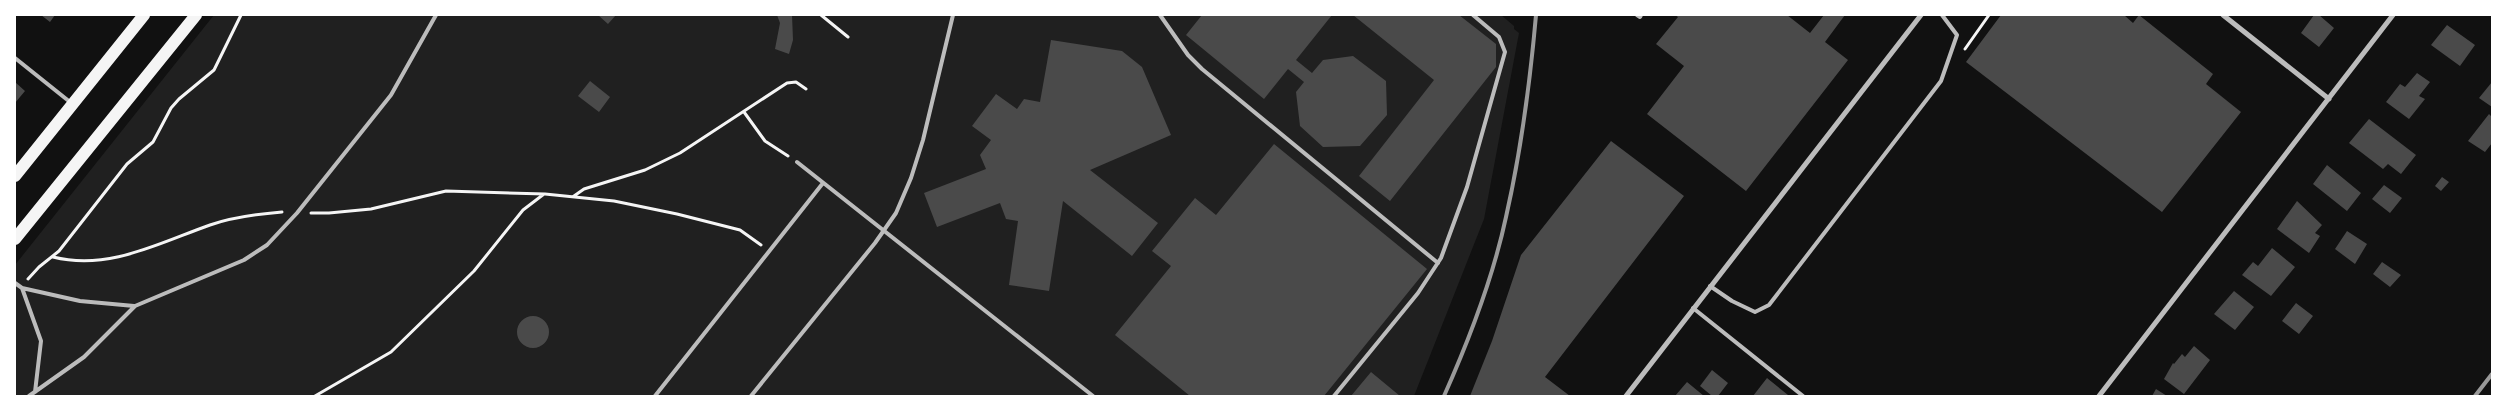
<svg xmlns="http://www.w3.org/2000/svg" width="2507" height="411" font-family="'PT Sans',sans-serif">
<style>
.green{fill:#202020}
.building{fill:#4a4a4a}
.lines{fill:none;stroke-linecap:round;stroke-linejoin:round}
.path{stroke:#f5f5f5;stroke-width:3}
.service{stroke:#bcbcbc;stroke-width:4}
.minor{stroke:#bcbcbc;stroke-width:5}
.primary{stroke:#f5f5f5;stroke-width:12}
.rail{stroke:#9a9a9a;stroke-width:4}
</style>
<rect width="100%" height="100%" fill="#111"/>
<!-- green -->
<path class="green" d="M214,15H1501L1514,26V29L1519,33L1484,219L1414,396H15V265Z"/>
<!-- building -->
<path class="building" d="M41,15H55L50,22Z
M598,15H616L608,24Z
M777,15H792L793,40L789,54L775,49L780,23Z
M1202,15H1332L1296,60L1312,73L1323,60L1353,56L1386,81L1387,115L1360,146L1323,147L1300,126L1296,92L1304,82L1288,69L1264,99L1186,35Z
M1353,15H1459L1496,44V67L1390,201L1359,176L1434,80Z
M1675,15H1787L1810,33L1824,15H1845L1825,42L1848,60L1746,191L1647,114L1684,66L1656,44L1678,17Z
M2001,15H2124L2133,23L2139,15L2213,74L2206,84L2241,112L2162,212L1966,62Z
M2314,15H2319L2334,28L2319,47L2301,33Z
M2447,25L2475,45L2460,66L2431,45Z
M1051,40L1122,51L1142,67L1171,135L1090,170L1158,223L1132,256L1063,201L1049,291L1009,285L1018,221L1006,219L1000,203L937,227L924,193L986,169L980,155L991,140L972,126L996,94L1017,109L1024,99L1040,102Z
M2417,73L2430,82L2419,96L2425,99L2409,119L2386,102L2400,84L2405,87Z
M590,81L610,97L599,112L578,96Z
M15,82L25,91L15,103Z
M2492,82V107L2479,98Z
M2489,114L2492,117V143L2485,152L2468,141Z
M2369,119L2416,155L2401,174L2388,164L2383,169L2349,143Z
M1611,141L1684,196L1545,377L1570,396H1470L1492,341L1521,255Z
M1274,144L1427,269L1324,396H1190L1115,335L1171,266L1152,251L1195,198L1216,215Z
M2327,165L2361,193L2347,211L2313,184Z
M2442,177L2449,182L2441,191L2435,186Z
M2384,185L2402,198L2390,213L2372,199Z
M2297,201L2322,225L2315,233L2320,236L2309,253L2277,229Z
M2347,231L2367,244L2355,264L2335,249Z
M2272,248L2295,267L2271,296L2242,275L2253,262L2258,266Z
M2382,262L2401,275L2390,287L2373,274Z
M2234,291L2254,307L2235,330L2214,314Z
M2296,303L2313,316L2299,334L2282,321Z
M517 332a16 16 0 1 1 32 0a16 16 0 1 1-32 0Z
M2194,346L2210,360L2184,394L2164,379L2173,363L2174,364L2182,354L2185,357Z
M1712,370L1728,383L1718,396H1712L1700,386Z
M1371,372L1400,396H1351Z
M1767,378L1788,395L1787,396H1753Z
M1687,382L1704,396H1675Z
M2156,389L2167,396H2152Z"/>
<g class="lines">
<!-- path -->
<path class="path" d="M821,15L848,37
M1965,49L1989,15
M744,112L765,141L788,156
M574,196L584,189L645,170L680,153L787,83L796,82L806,89
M311,213H329L371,209L446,191L545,194L614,201L677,214L740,230L761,245
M53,257C109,271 159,243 210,225C233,217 258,214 282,212
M28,279L39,267L59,251L127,164L153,142L171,108L179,99L214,70L241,15
M315,396L391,352L474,271L523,210L544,194"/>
<!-- service -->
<path class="service" d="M1160,15L1188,55L1202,69L1438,263
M1637,15L1640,17L1641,15
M15,58L70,102
M797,162L1093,396
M15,283L22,288L80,301L134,306
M1710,286L1732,301L1755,312L1769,305L1941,81L1957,35L1942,15
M22,288L41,341L35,392
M1693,308L1803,396
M29,396L84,357L135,306L244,260L267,245L297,213L391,95L436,15
M655,396L823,183
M751,396L875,243L896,213L911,178L923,140L953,15
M1334,396L1418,293L1441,258L1467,187L1505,52L1499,37L1473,15"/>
<!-- minor -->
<path class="minor" d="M2223,15L2329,99
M1626,396L1921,15
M2099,396L2393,15"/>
<!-- primary -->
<path class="primary" d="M15,176L144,15
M15,239L196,15"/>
<!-- rail -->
<path class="rail" d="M1444,396C1469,340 1493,278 1506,217C1521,151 1530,83 1536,15
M2475,396L2492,374"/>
</g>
<!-- border -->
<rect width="2507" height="411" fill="none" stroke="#ffffff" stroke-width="32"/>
</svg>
